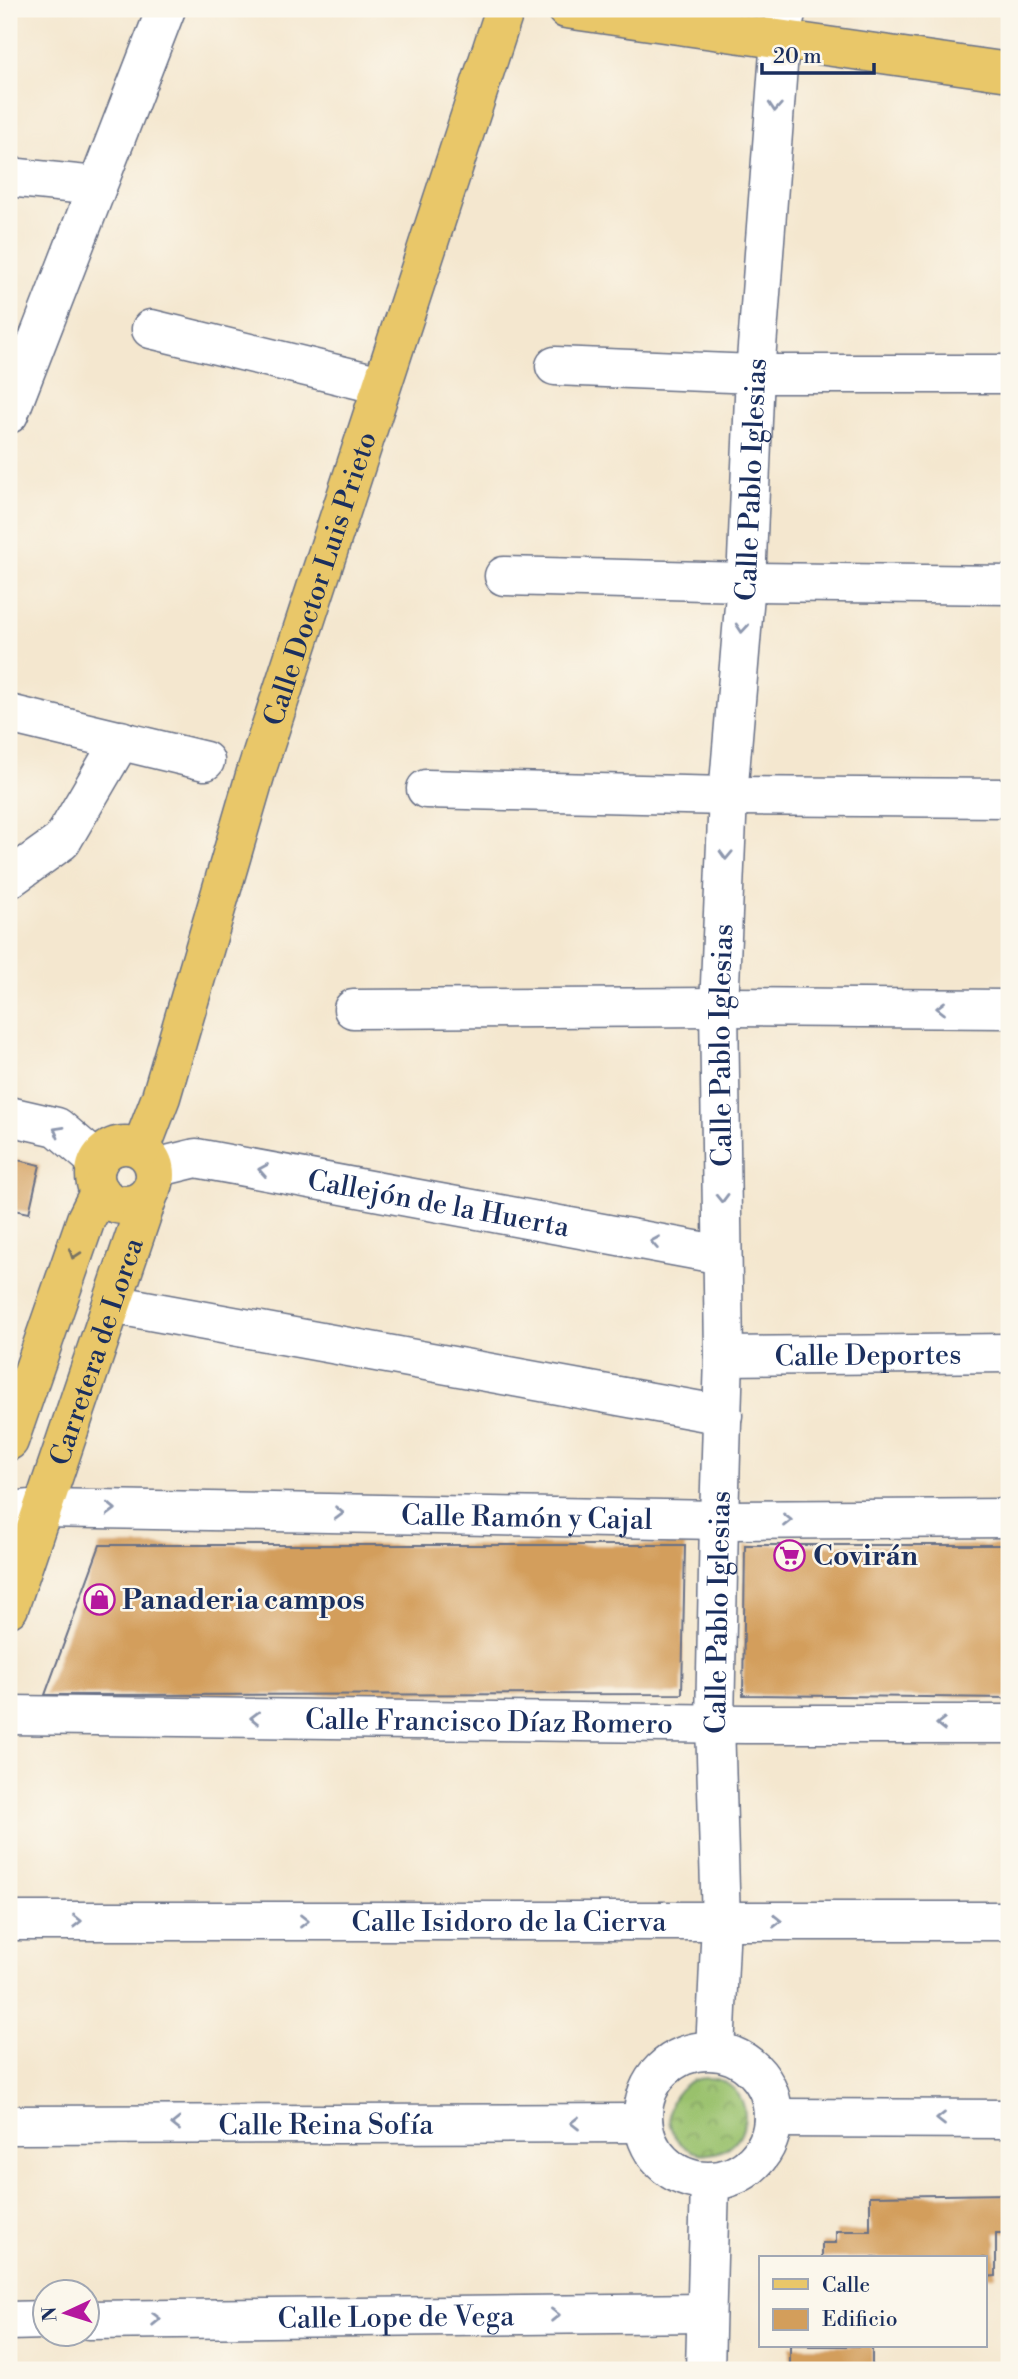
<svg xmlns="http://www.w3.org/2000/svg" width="1018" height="2379" font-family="'Libre Bodoni',serif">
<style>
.park{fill:url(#park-crowns);stroke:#5a7865;stroke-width:2}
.building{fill:#d39e5b}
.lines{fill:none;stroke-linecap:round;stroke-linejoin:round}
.minor-casing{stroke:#676f86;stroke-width:41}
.major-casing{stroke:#676f86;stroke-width:41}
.minor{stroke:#fff;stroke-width:38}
.major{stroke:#e9c769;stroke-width:38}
.oneway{stroke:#8d97ae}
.oneway2{stroke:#787363}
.labels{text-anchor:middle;stroke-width:5;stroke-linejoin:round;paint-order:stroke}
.street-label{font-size:28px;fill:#1b2f5e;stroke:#fbf7ec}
.poi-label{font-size:28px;font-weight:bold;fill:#1b2f5e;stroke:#fbf7ec;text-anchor:start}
</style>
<defs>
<pattern id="park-crowns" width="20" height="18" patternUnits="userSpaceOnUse" patternTransform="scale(1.75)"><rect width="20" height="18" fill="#99c16c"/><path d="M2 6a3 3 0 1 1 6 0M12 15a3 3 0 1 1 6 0" fill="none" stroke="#7c9d5c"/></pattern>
</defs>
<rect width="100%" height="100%" fill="#fbf7ec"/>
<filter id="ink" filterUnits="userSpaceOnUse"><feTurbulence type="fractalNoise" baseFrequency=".0143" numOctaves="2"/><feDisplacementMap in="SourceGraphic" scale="14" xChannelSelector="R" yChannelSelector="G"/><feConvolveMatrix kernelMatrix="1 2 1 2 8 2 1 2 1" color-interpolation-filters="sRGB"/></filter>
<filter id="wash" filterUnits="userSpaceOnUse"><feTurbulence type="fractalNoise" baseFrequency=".00686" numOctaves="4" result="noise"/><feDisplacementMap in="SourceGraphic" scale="28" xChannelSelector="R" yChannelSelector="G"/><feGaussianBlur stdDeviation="1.57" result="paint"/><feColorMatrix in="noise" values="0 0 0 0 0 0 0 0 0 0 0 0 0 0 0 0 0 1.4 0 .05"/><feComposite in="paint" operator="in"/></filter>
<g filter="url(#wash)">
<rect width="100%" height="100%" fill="#f4e7cf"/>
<!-- park -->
<path class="park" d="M669 2116a38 38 0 1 1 76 0a38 38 0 1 1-76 0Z"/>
<g id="blocks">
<!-- building -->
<path class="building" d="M9,1158L40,1165L29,1213L9,1209Z
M100,1545H685L682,1694L45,1695Z
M745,1545H1009V1698L743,1695Z
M1009,2194V2233H996V2276L985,2277V2258H822V2243H836V2231H870V2196Z
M790,2346H872V2370H790Z"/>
</g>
</g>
<g filter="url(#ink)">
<use href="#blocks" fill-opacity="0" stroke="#676f86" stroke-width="2"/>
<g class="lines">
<defs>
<g id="minor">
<path d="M9,177L96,186"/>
<path d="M151,329L381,385"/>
<path d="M555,366L755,374H1009"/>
<path d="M9,414L166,9"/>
<path d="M504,576L746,582L1009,585"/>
<path d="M9,714L205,761"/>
<path d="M426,789L728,796L1009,798"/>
<path d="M9,879L62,841L121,740"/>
<path d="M353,1009L719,1007L1009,1009"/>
<path d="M9,1116L57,1127L98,1162"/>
<path id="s1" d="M155,1168L196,1158L722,1255"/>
<path d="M112,1304L723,1415"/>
<path id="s2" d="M724,1356L1009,1353"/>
<path id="s3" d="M9,1511L43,1508L719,1520L1009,1518"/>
<path id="s4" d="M9,1715L745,1724H1009"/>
<path id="s5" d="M9,1921H1009"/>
<path id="s6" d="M715,2051L721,1922L715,1723L719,1520L724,1356L719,1007L728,796L746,582L755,374L780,39L787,9"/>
<circle cx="708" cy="2116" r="65"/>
<path d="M773,2118L1009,2119"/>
<path id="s7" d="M9,2125L643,2123"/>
<path id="s8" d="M88,2320L706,2313"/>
<path d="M9,2321L46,2320"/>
<path d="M705,2370L710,2182"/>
</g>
<g id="major">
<path d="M566,9L1009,72"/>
<circle cx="125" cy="1175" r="30"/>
<path id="s9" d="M141,1149L161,1097L256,772L505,9"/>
<path d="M9,1441L86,1219L100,1191"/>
<path id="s10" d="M9,1608L149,1194"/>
</g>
</defs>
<!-- minor casing -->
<use href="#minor" class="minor-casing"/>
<!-- major casing -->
<use href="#major" class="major-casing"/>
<!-- minor -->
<use href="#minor" class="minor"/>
<!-- major -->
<use href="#major" class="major"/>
</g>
<!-- one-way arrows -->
<defs><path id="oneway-chevron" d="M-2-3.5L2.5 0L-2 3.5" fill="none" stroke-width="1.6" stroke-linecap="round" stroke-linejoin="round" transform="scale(1.75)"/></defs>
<g class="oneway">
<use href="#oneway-chevron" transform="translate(775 107) rotate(94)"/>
<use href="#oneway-chevron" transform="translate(742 628) rotate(95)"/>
<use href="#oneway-chevron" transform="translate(726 855) rotate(92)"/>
<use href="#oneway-chevron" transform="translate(941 1008) rotate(-180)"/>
<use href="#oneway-chevron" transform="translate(58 1131) rotate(-151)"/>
<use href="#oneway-chevron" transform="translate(263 1170) rotate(-170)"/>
<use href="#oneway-chevron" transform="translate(722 1198) rotate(89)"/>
<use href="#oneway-chevron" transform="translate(655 1242) rotate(-170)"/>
<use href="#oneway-chevron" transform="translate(111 1509) rotate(1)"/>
<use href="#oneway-chevron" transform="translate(339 1513) rotate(1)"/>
<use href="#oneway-chevron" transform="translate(787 1520)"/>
<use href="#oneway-chevron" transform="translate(255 1718) rotate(-179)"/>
<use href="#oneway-chevron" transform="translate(941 1724) rotate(-180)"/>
<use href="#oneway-chevron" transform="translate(77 1921)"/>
<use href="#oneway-chevron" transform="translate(304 1921)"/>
<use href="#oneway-chevron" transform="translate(777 1921)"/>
<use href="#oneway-chevron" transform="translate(941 2119) rotate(-180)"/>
<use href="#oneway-chevron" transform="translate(575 2123) rotate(180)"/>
<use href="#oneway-chevron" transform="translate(176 2124) rotate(180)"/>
<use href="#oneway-chevron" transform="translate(555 2315) rotate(-1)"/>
<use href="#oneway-chevron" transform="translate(156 2319) rotate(-1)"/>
</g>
<use class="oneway2" href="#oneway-chevron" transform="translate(74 1254) rotate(109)"/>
</g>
<!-- icons -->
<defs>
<symbol id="supermarket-ring" viewBox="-11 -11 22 22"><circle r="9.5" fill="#fbf7ec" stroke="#b5179e" stroke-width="1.5"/><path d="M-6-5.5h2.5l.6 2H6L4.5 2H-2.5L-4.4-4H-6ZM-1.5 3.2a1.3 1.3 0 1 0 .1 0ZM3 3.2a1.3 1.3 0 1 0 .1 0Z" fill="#b5179e"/></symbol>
<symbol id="shop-ring" viewBox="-11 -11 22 22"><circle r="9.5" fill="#fbf7ec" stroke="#b5179e" stroke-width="1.5"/><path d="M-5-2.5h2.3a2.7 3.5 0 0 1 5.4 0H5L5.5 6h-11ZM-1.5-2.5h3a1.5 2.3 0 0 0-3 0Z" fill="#b5179e"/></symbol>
</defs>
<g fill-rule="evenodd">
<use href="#supermarket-ring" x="772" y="1538" width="35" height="35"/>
<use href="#shop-ring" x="82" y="1582" width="35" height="35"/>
</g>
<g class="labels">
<!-- street labels -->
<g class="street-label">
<text dy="10" stroke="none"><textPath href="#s6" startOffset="1573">Calle Pablo Iglesias</textPath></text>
<text dy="10" stroke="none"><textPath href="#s9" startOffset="598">Calle Doctor Luis Prieto</textPath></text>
<text dy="10" stroke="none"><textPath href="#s6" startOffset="1006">Calle Pablo Iglesias</textPath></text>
<text dy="10" stroke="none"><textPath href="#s1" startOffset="289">Callejón de la Huerta</textPath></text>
<text dy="10" stroke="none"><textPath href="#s10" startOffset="271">Carretera de Lorca</textPath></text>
<text dy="10" stroke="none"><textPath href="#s2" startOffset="144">Calle Deportes</textPath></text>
<text dy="10" stroke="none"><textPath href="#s3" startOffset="518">Calle Ramón y Cajal</textPath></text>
<text dy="10" stroke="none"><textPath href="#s6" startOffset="439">Calle Pablo Iglesias</textPath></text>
<text dy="10" stroke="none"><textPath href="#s4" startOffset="480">Calle Francisco Díaz Romero</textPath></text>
<text dy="10" stroke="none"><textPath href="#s5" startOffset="500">Calle Isidoro de la Cierva</textPath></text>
<text dy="10" stroke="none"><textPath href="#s7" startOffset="317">Calle Reina Sofía</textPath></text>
<text dy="10" stroke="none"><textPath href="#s8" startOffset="308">Calle Lope de Vega</textPath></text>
</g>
<!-- poi labels -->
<g class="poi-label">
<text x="813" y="1565">Covirán</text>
<text x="122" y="1609">Panaderia campos</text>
</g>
</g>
<!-- margin -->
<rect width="1018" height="2379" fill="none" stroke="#fbf7ec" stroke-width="35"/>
<!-- legend -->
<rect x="759" y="2256" width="228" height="91" fill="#fbf7ec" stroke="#a1a7b3" stroke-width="2"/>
<rect x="773" y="2279" width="35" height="10" fill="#e9c769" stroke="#a1a7b3" stroke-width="2"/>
<text x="822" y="2292" font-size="21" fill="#1b2f5e">Calle</text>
<rect x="773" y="2309" width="35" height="21" fill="#d39e5b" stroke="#a1a7b3" stroke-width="2"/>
<text x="822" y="2326" font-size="21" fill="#1b2f5e">Edificio</text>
<!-- north arrow -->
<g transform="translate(66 2313) rotate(266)"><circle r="33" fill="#fbf7ec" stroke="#a1a7b3" stroke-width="2"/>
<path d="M0-5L12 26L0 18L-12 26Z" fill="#b5179e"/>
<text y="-10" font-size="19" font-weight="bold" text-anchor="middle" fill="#1b2f5e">N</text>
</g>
<!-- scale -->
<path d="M762 63v10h112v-10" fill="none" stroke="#1b2f5e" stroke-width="3.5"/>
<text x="773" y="63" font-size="21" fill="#1b2f5e" stroke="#fbf7ec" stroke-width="5" paint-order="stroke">20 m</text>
</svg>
